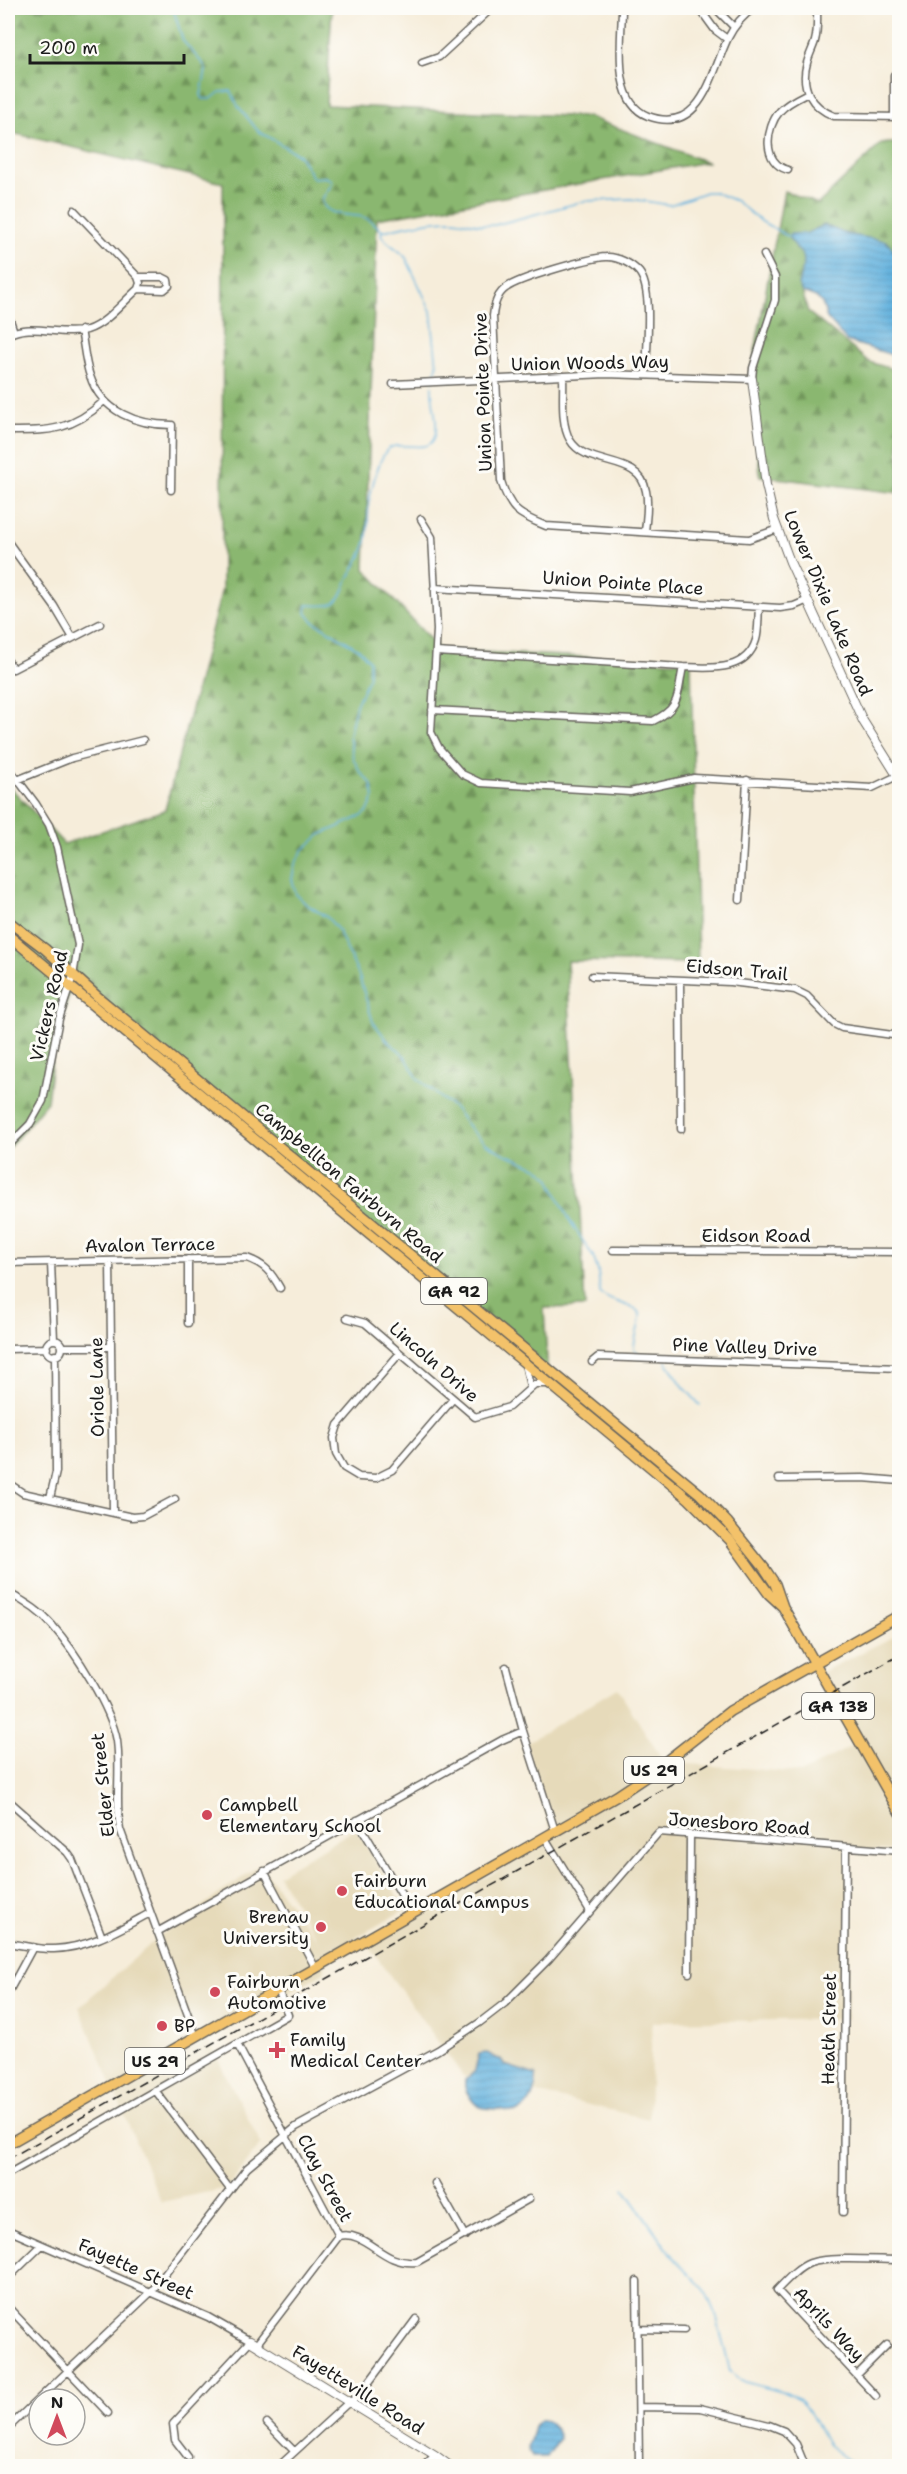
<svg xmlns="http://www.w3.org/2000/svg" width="907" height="2474" font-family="'Shantell Sans',sans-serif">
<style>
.built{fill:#e6daba}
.forest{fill:url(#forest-firs);stroke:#536a46;stroke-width:1.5}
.water{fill:url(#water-rules);stroke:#40677d;stroke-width:1.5}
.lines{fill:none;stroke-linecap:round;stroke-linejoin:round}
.stream{stroke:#64b2de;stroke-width:1.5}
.minor-casing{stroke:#68655e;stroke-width:9}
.tertiary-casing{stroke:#68655e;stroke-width:10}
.primary-casing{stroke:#68655e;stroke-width:12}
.minor{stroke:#fff;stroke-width:6}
.tertiary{stroke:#fff;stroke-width:8}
.primary{stroke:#f3c26a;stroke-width:9}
.rail{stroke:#1c1c1c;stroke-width:1.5;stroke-dasharray:9 4.5;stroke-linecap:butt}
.poi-dot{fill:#d1495b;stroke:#fdfcf7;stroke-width:2}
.labels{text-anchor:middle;stroke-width:6;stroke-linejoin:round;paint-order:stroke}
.shield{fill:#fdfcf7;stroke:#605f5e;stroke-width:1.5}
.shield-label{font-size:16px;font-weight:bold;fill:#1c1c1c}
.street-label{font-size:18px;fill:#1c1c1c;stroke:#fdfcf7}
.poi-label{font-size:18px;fill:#1c1c1c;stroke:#fdfcf7;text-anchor:start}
</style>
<defs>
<pattern id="forest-firs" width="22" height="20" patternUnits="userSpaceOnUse" patternTransform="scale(1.5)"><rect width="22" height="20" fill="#8ab76f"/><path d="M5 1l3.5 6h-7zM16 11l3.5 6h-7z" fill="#70945a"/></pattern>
<pattern id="water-rules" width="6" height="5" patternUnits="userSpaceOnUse" patternTransform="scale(1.5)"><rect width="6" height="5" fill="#64b2de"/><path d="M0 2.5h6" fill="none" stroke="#5698be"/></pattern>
</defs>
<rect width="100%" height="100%" fill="#fdfcf7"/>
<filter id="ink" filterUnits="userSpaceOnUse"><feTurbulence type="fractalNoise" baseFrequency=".0167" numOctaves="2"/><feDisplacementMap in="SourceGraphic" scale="12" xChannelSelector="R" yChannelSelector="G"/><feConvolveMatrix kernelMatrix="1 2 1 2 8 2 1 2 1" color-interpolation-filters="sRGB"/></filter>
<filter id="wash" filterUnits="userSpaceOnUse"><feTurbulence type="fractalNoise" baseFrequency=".008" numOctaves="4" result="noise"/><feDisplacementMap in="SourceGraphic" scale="24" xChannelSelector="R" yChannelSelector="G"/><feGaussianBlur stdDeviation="1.35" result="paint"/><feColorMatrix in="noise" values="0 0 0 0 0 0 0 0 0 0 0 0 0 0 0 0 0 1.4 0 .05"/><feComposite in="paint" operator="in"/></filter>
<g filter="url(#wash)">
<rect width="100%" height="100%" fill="#f6edda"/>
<!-- built -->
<path class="built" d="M899,1634V1851L850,1849L847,2019L652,2022L649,2119L463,2076L368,1945L412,1918L553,1840L526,1743L617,1688L664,1762L802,1773L859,1742L822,1672Z
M355,1829L406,1909L327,1954L324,1972L208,2040L261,2144L228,2188L161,2202L79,2007L160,1936L260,1865L321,1945L278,1875Z"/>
<!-- forest -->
<path class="forest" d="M8,8H332L326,105L589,117L707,162L377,219L365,569L440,650L691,662L698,963L567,961L585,1307L544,1308L548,1379L474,1319L74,978L53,1052L47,1102L8,1149V785L64,844L165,810L222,589L223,183L8,132Z
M882,143H899V256L886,247L801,288L808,312L869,362L899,371V493L760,476L751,373L784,191L818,204Z"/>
<!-- water -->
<path class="water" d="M824,225L846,234L886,241L896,253L900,266L899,357L847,341L827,318L822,303L816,297L802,292L798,285L804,263L803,256L789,238L790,234L807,233Z
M487,2053L501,2060L505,2065L536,2075C537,2086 531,2108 518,2111C511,2113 505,2110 499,2109C485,2108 478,2110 470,2097C466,2091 464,2088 465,2080L475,2071L479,2054Z
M540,2420C550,2419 558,2431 559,2439L547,2457H532L528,2449L534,2426Z"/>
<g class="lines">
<!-- stream -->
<path class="stream" d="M173,8L183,41L204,65L206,70L201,95L203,99H211L220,92L231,91L238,106L258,131L299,155L313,178L325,177L332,180V184L322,199C323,216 346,214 358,216C368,217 375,223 382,231L381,235C388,245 399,249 406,258L431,311L437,366L433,381
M383,231C405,226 430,220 453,220C468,221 480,227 495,225L585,201L631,199L670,205L706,192H714L736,201L759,220L789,237
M432,386C431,401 438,419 436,431C433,460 401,437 387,450C381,456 374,479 372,488C366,506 370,524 366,542C363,556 354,567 348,579C345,586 342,599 334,603C327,607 316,605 307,605L306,613L313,621L360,650L369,661V676L356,705L349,735L353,758L360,772L371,783L374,797L368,811L362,816L320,835L303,850L295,864L292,879L296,894L306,904L328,918L338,930L359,976L373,1022L387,1040L405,1056L418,1079L455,1109L472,1131L485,1143L505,1154L538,1168L549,1178L570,1221L593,1256L598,1271L600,1293C612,1304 628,1302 640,1313C641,1325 634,1336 634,1349L641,1356
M666,1361L683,1386L700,1405
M624,2188L673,2257L705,2290L717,2318L730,2371L741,2381L786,2393L799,2400L809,2411L828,2445L856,2466"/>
</g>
</g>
<g filter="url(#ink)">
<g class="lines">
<defs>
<path id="minor" d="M622,8C622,39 611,102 648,116C702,136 711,73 728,38C734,26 742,16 754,8
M699,8L715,30L727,39
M715,8L734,27
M817,8C817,18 818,30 815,41C813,48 809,55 807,63C800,87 811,107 834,116L900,117
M422,63L439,57L492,8
M894,75V117
M788,170C762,163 765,128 780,111C787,103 798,98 808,93
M138,277H162L168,280L169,286L164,290L138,289
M8,314L14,332
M81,330C84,345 85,362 90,376C102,412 137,425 172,425L171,490
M8,335C31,322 61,337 87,330C106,324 123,302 138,289L140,283L138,277L74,210
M646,375C646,351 654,290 639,272C632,264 617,256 606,257C589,258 519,278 506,288C497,294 494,306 493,316L501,481C510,510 518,515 546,526L749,539L778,529
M563,376C564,395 560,423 570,440C587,469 640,454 646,491C649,504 646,519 645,532
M393,384L606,374L752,379L753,368L775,300V277L764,255
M8,431C50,431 72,431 104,401
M421,519L432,537L437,630L431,732L439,748L462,774L481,783L630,792L694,778L872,788L897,776
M8,542L54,606L73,638
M434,588L780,608L794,606L808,600
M436,652L683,667
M8,661L13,669L100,624
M432,710L653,721C682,707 677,694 683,667C709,668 746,673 756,640C759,630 758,617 759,607
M8,767L36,804L49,825L57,847L78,945L73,976L59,1019L43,1101L30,1124L8,1146
M17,780L72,758L143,740
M740,900L747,780
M592,976L730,982L795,990L807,996L834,1024L842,1028L900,1036
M680,980L681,1129
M613,1250L900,1252
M188,1259V1323
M110,1261L113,1513
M51,1262L54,1340
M8,1263L247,1258C264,1264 271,1272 280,1288
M347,1318L365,1323L475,1417L509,1407L535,1384H548
M46 1348a8 8 0 1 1 16 0a8 8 0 1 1-16 0Z
M62,1347H111
M8,1349L47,1348
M400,1353L338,1425L334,1438L336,1454L344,1468L359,1477L376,1478L392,1470L453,1399
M592,1362L598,1357L628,1358L900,1368
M525,1364L530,1386
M779,1479L863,1478L900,1481
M8,1483L23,1493L132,1517L143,1516L175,1499
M50,1498L56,1472L55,1355
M8,1593C24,1601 40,1611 52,1625C75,1651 111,1707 117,1741C121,1771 115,1800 120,1829L196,2037
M506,1667L523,1731L555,1831
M8,1800L67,1852L72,1859L102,1937
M357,1820L413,1914
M545,1838L590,1911
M264,1871L316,1969
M157,1932L502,1740L523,1731
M8,1943C23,1945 39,1950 54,1949C89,1948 120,1929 150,1913
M689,1973L690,1835
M8,1993L33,1947
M237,2044L339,2236
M155,2090L229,2188
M8,2174L288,2015L278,1990
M435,2183L465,2236
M843,2212L846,1847
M8,2230L208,2317L250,2341L173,2424L175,2440L188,2457
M339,2236C368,2230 381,2266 417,2262L529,2199
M8,2278L42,2245
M637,2281L639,2466
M8,2307L108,2413
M638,2329L684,2330
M256,2345L339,2236
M857,2375L887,2345
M876,2396L777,2290C786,2281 797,2268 810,2263C830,2256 877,2260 900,2260
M639,2407L700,2408L769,2425L784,2431L796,2444L805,2466
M267,2423L294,2451
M8,2428L151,2292L247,2168L296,2127L438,2050L479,2023L505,2003L548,1960L659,1832L900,1851
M8,2463L10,2466
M279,2466L349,2402L358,2397L416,2319
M424,2466L435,2455"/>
<path id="tertiary" d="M752,379L766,485L774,519L790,562L863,721L900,780
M250,2341L435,2455L450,2466"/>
<path id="primary" d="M8,921L45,949L99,998L700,1494L728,1523L765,1569L775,1584L783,1607L900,1813
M8,935L689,1499L730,1540L769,1594L782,1606
M8,2144L617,1796L650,1774L730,1711L900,1615"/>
</defs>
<!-- minor casing -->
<use href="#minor" class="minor-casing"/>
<!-- tertiary casing -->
<use href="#tertiary" class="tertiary-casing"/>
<!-- primary casing -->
<use href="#primary" class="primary-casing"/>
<!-- minor -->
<use href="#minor" class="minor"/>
<!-- tertiary -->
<use href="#tertiary" class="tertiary"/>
<!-- primary -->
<use href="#primary" class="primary"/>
<!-- rail -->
<path class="rail" d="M8,2159L900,1655"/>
</g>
</g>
<!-- markers -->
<g class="poi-dot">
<circle cx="207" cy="1815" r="6"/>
<circle cx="342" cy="1891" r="6"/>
<circle cx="321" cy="1927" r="6"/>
<circle cx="215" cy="1992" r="6"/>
<circle cx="162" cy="2026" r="6"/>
<path d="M274 2041h6v6h6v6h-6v6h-6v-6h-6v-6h6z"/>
</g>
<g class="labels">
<!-- shield labels -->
<g class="shield">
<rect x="421" y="1278" width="66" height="26" rx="4.5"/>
<rect x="802" y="1693" width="72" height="26" rx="4.5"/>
<rect x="624" y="1757" width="60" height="26" rx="4.5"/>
<rect x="125" y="2048" width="60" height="26" rx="4.5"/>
</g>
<g class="shield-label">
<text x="454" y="1297">GA 92</text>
<text x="838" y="1712">GA 138</text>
<text x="654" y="1776">US 29</text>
<text x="155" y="2067">US 29</text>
</g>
<!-- street labels -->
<g class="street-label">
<text transform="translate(590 363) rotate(-1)" y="6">Union Woods Way</text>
<text transform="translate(483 392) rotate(-92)" y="6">Union Pointe Drive</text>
<text transform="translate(623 583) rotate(4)" y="6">Union Pointe Place</text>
<text transform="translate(828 603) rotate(67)" y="6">Lower Dixie Lake Road</text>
<text transform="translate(737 970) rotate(5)" y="6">Eidson Trail</text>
<text transform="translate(49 1006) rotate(-77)" y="6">Vickers Road</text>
<text transform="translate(349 1183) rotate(40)" y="6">Campbellton Fairburn Road</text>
<text x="756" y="1242">Eidson Road</text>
<text transform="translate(150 1245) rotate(-1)" y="6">Avalon Terrace</text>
<text transform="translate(745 1347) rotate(2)" y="6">Pine Valley Drive</text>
<text transform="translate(434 1362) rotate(41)" y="6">Lincoln Drive</text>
<text transform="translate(97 1387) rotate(-91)" y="6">Oriole Lane</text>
<text transform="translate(103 1785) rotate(-96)" y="6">Elder Street</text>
<text transform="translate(739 1824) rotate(4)" y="6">Jonesboro Road</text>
<text transform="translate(829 2029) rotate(-89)" y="6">Heath Street</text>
<text transform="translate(325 2178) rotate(62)" y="6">Clay Street</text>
<text transform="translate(136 2269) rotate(24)" y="6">Fayette Street</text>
<text transform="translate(829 2324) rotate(47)" y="6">Aprils Way</text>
<text transform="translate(358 2390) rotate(32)" y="6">Fayetteville Road</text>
</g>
<!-- poi labels -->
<g class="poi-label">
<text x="219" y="1811">Campbell<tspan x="219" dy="21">Elementary School</tspan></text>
<text x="354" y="1887">Fairburn<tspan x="354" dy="21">Educational Campus</tspan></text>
<text x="309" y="1923" text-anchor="end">Brenau<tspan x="309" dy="21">University</tspan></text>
<text x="227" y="1988">Fairburn<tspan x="227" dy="21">Automotive</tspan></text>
<text x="174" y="2032">BP</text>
<text x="290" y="2046">Family<tspan x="290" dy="21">Medical Center</tspan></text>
</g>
</g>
<!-- margin -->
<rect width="907" height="2474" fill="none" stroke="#fdfcf7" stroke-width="30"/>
<!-- north arrow -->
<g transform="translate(57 2417)"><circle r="28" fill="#fdfcf7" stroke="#a3a29f" stroke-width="1.5"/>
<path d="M0-4.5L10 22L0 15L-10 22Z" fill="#d1495b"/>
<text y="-9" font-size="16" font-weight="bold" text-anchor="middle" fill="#1c1c1c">N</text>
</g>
<!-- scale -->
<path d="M30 54v9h154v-9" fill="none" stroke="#1c1c1c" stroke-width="3"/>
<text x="39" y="54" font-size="18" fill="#1c1c1c" stroke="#fdfcf7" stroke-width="4.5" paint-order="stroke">200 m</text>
</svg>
